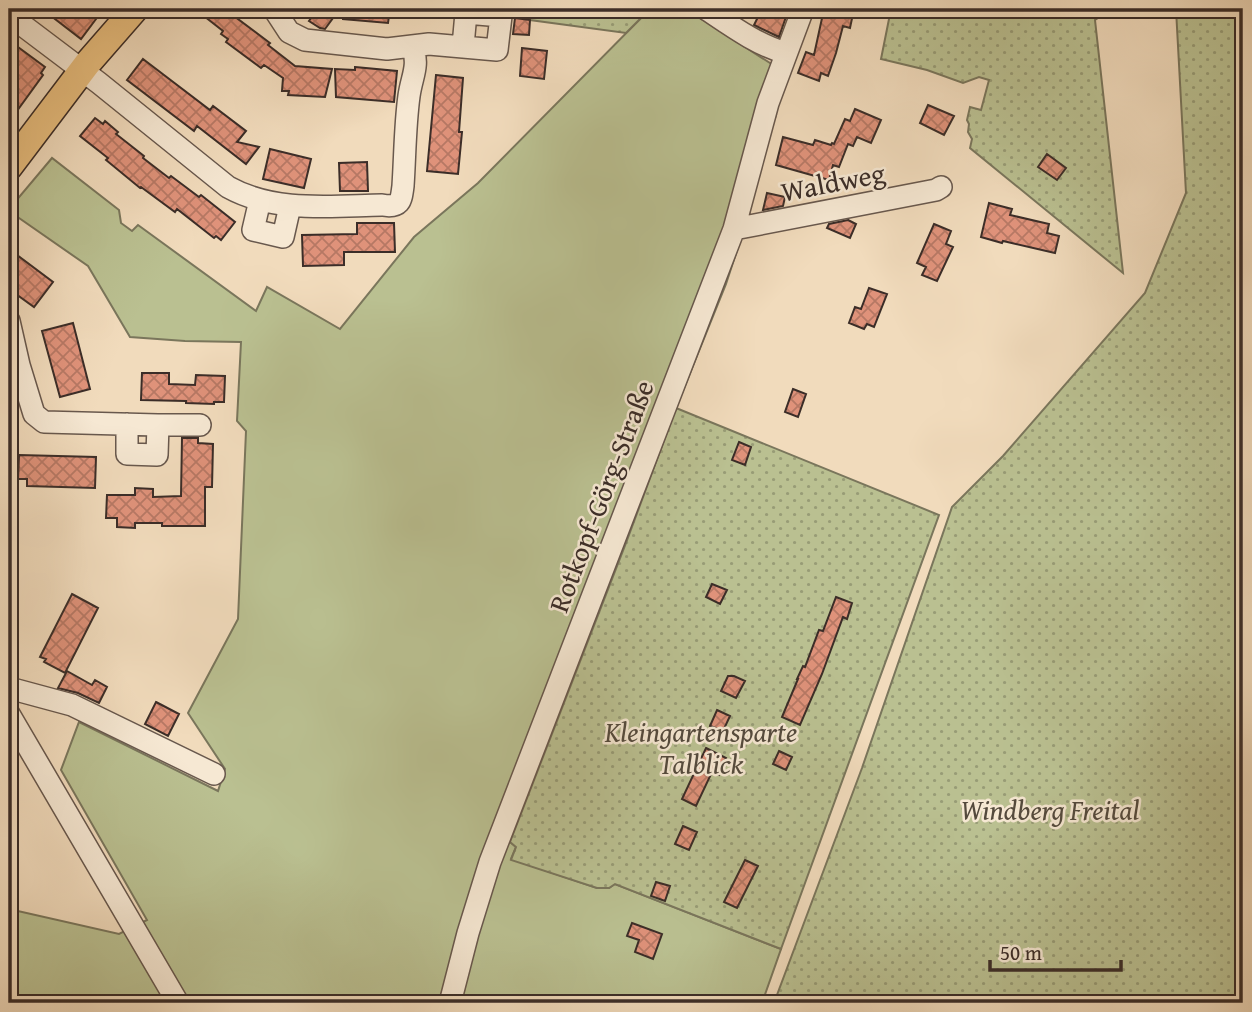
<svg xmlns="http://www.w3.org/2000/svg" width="1252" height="1012" font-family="'Gentium Book Plus',serif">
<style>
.grass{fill:#bac091;stroke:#7a765c;stroke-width:2}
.park{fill:url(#park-dots);stroke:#7a765c;stroke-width:2}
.building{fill:url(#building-cross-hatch);stroke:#3b2d28;stroke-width:2}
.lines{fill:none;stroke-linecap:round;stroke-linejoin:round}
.minor-casing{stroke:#68584d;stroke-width:24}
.major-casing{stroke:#3b2d28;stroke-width:29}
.minor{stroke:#f6e8d3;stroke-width:21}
.major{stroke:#e8be7e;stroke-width:26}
.labels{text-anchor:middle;stroke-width:5;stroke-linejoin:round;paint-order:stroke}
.street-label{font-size:28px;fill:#3b2d28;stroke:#f6e8d3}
.park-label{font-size:28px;font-style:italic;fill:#544a3d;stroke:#f6e8d3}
</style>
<defs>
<pattern id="park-dots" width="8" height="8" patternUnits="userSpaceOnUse" patternTransform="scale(1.75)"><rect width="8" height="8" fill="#bac091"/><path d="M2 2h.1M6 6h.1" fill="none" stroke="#989c76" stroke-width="1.8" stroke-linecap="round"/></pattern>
<pattern id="building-cross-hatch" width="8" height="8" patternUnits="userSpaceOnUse" patternTransform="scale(1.75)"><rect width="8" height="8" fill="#df927a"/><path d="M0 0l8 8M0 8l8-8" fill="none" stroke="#b67864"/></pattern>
</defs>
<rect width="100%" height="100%" fill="#f1dbbc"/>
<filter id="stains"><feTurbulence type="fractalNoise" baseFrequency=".00286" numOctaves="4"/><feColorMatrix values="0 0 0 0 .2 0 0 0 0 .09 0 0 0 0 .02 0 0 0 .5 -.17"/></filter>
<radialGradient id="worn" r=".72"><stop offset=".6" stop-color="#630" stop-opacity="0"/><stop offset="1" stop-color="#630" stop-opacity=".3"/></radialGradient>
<!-- grass -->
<path class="grass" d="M650,9H686L787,74L774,114L776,115L775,118H773L742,235L726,284L676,408L626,543L510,842L516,847L511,859L597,888H609L615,884L781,949L762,1003H9V909L119,934L147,920L61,770L79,722L218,791L225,769L188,713L238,619L246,431L237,421L241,342L185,341L130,337L88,266L9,211V209L52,158L119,210L121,223L132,231L138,225L256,311L267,287L340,329L414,237L478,183Z"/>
<!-- park -->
<path class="park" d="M526,9H650L626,33L515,18Z
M891,9H1112L1095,20L1123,273L970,148L972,139L968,132L969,124L967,120L970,107L981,110L989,80L979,77L963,83L927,70L881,59Z
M1176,9H1243V1003H774L862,768L952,507L1003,456L1145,293L1186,193Z
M676,408L939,515L781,949L615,884L609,888H597L511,860L516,847L510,842L626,543Z"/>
<!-- building -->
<path class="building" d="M42,9H91L99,15L81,39Z
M195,9H240L234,16L270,43L268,45L295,66L332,69L325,97L288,95L289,91H282L283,78L264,65L261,68L226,42L228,39L221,34L223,31Z
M318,9L333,18L325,29L320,28L309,21Z
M343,9H390L388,23L343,19Z
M762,9H784L788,11L779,37L754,25Z
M824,9H854L850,28L843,26L836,53L828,76L821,73L819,81L798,73L806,52L814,55Z
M515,18L530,20L529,35L513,34Z
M18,47L45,67L41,73L43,75L9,122V59Z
M522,48L547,51L544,79L520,76Z
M143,59L210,110L213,106L246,131L237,142L259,147L246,164L197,126L194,131L127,80Z
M355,67L397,71L394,102L336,97L335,69L355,70Z
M436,75L463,78L459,132H462L458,174L427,171Z
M928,105L954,116L944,135L920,123Z
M855,109L881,120L871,143L857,137L853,146L848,144L839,167L833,165L829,180L776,165L783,137L813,145L815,140L831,145L832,143L834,144L845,119L850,121Z
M95,118L103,124L105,121L118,132L116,134L144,156L143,158L169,178L171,176L199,197L201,195L235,222L221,240L216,236L214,238L177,209L175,212L141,187L140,188L106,160L108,158L80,136Z
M270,149L311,159L304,188L263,179Z
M1047,154L1066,168L1057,180L1038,167Z
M367,162L368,191H340L339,163Z
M767,193L785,197L783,206L763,210Z
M989,203L1012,209L1010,215L1049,224L1047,233L1059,236L1055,253L1003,241L1002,243L981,237Z
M848,220L856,224L850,238L827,228L829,224Z
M357,223H394L395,252H344V265L303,266L302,235L357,234Z
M934,224L951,231L946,244L953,247L937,281L922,275L926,267L917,263Z
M9,249L53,282L34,307L9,289Z
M869,288L887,294L874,327L867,324L864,329L849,323L855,307L861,309Z
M73,323L90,389L60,397L42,331Z
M142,373H169V384L195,385L196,375L225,376L224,402H214V404L186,403V401L141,400Z
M793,389L806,394L798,417L785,412Z
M182,438H198V443L213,444L212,487H205V526H162V523H135V528L117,527V518H106L107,495H135V488L153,489V497L181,496Z
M739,442L751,447L745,465L732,460Z
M19,455L96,457L95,488L27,486V479H18Z
M712,584L727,590L720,604L706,597Z
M72,594L98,608L65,673L44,662L46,659L40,657Z
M836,597L852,603L847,619L843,617L822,674L800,725L782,717L798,679H797L803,666L805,667L819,630L823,631Z
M67,671L92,685L95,680L107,687L99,703L78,693L58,688Z
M728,676H734L745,681L736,698L721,691Z
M156,702L179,714L168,736L145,724Z
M717,710L730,716L723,731L710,726Z
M706,748L726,758L719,775L712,772L696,806L682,799Z
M779,751L792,757L786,770L773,764Z
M683,826L697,832L689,850L675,844Z
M745,860L758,866L737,908L724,902Z
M656,882L670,886L665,901L651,896Z
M632,923L662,934L653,959L635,952L639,940L627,936Z"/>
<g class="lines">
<defs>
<path id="minor" d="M274,9L289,32L305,40L387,49L429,44L497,50L501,16L466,13L463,46
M706,9C730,25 757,45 786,53
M9,15L99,83L228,187C275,213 330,206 382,205C400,208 401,202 403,186C405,156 405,125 409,96C412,75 419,68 413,46
M260,200L253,230L283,237L290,206
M734,229L936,190L941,187
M9,321L19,365L34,414L44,422L158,425L157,455L127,454V424
M158,425H200
M9,688L72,705L214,774
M9,714L178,1003
M450,1003L468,933L490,862L734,229L768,103L803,9"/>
<path id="major" d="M9,167L87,64L135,9"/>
</defs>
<!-- minor casing -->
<use href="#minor" class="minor-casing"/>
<!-- major casing -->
<use href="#major" class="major-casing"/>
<!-- minor -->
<use href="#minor" class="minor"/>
<!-- major -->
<use href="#major" class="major"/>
</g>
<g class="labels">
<!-- street labels -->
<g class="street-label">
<text transform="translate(833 182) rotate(-11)" y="10">Waldweg</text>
<text transform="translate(601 496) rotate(-69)" y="10">Rotkopf-Görg-Straße</text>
</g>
<!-- park labels -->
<g class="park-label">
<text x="701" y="742">Kleingartensparte<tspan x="701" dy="32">Talblick</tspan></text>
<text x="1050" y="820">Windberg Freital</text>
</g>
</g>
<!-- margin -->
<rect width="1252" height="1012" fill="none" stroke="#f1dbbc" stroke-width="35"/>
<rect x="10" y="10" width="1231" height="991" fill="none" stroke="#3b2d28" stroke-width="3.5"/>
<rect x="18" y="18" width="1217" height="977" fill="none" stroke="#3b2d28" stroke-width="2"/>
<!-- scale -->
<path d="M990 960v10h131v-10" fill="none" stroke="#3b2d28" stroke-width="3.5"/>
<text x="1000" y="960" font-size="21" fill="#3b2d28" stroke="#f6e8d3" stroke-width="5" paint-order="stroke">50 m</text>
<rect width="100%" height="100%" filter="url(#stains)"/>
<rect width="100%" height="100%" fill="url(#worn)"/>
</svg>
